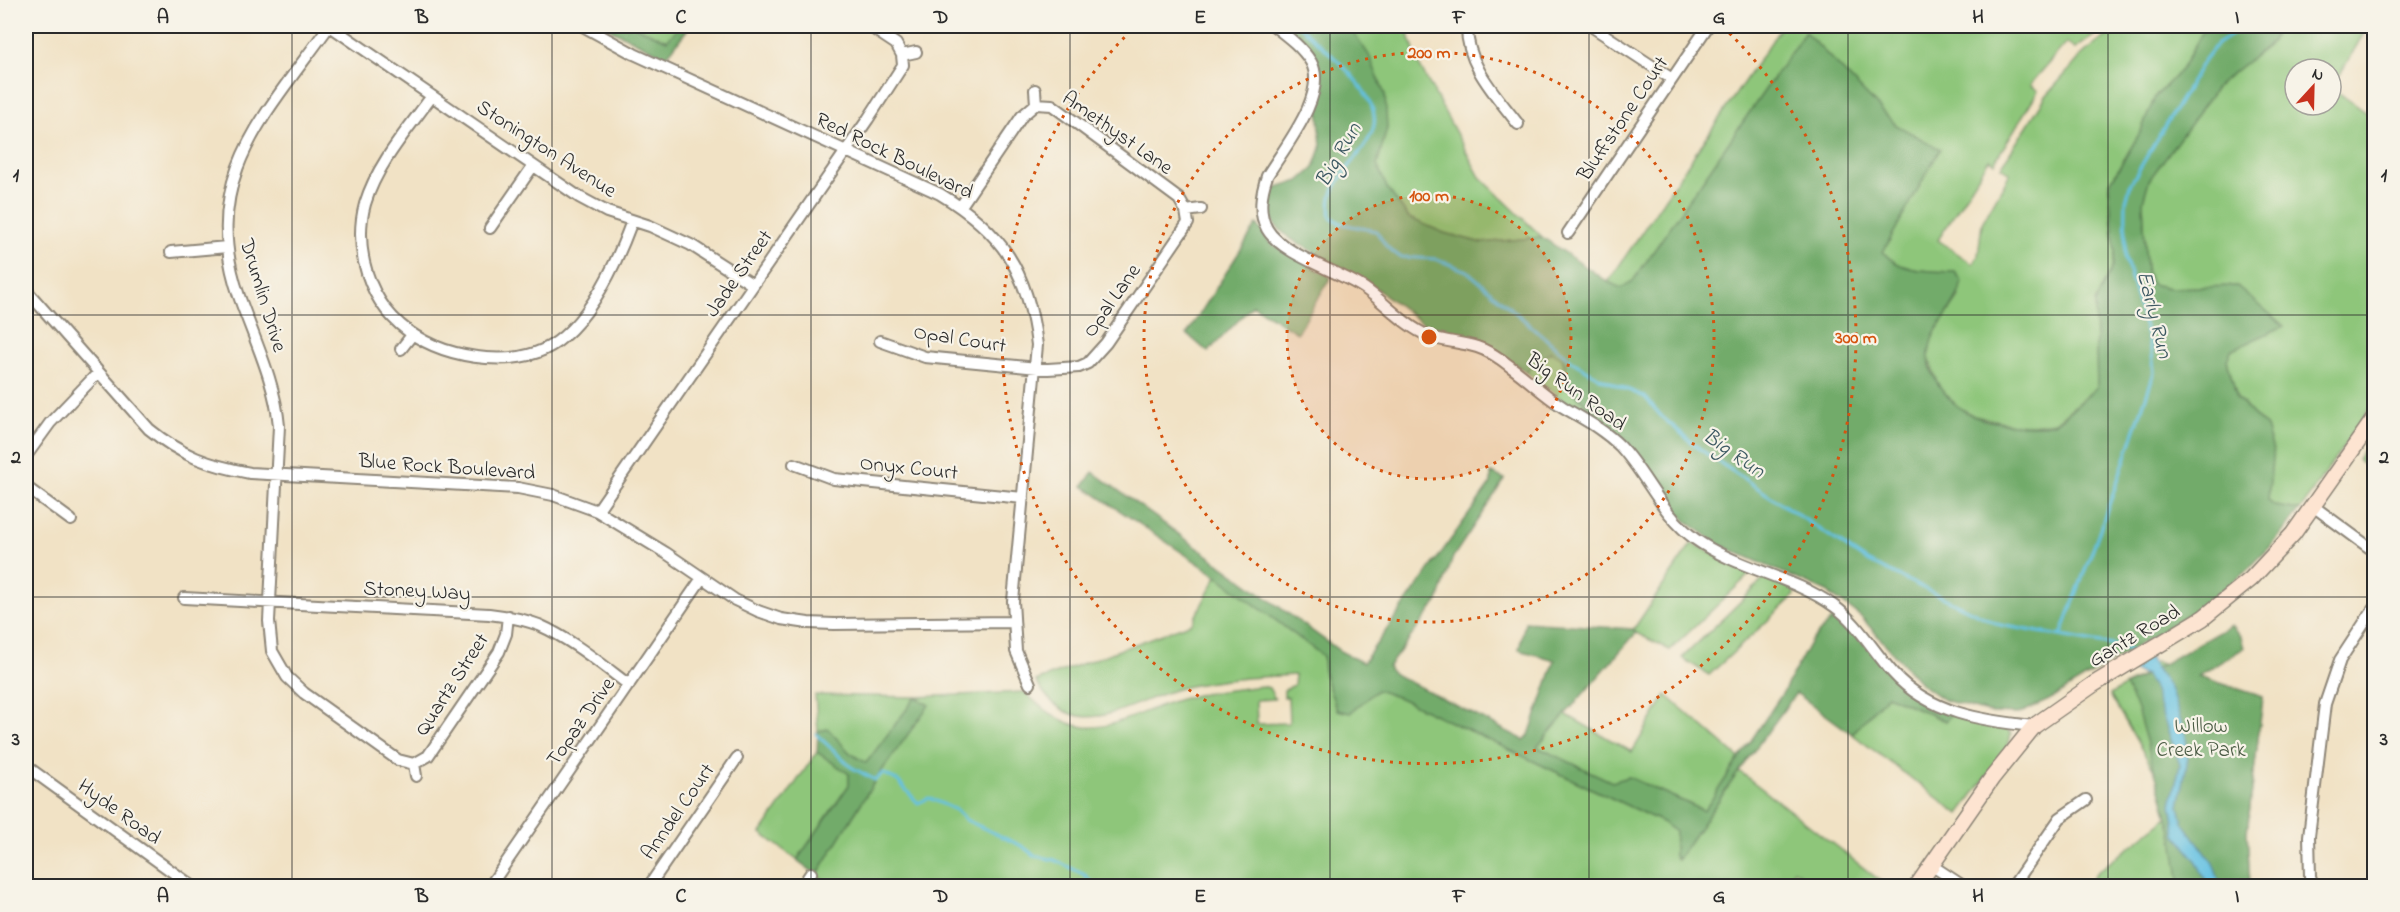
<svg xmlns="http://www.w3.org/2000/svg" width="2400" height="912" font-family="'Indie Flower',sans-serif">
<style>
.green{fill:#8ec67a;stroke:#5c7852;stroke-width:1.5;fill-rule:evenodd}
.forest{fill:#72ab6a;stroke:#4e6b4a;stroke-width:1.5}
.water{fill:#64c1e2;stroke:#487686;stroke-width:1.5}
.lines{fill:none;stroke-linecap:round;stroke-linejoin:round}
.stream{stroke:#64c1e2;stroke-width:3}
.minor-casing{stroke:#8e8678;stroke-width:14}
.secondary-casing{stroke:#8e8678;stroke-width:18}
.minor{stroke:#fff;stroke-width:10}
.secondary{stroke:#fde4d1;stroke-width:15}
.grid{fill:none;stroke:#2b2b2b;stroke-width:1.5;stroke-opacity:0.55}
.ring{fill:none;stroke:#d5540f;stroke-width:3;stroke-dasharray:3 6}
.labels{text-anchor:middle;stroke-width:4.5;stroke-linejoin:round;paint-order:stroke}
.street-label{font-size:21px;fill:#2b2b2b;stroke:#f7f3e8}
.park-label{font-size:21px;fill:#495a43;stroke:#f7f3e8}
.water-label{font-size:22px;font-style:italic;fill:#3c5862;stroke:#f7f3e8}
.centre{fill:#d5540f;stroke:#f7f3e8;stroke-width:3}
.ring-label{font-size:18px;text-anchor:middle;font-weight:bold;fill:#d5540f;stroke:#f7f3e8;stroke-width:4.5;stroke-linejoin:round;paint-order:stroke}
.neatline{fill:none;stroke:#2b2b2b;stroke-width:2}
.grid-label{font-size:20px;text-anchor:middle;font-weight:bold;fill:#2b2b2b}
</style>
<rect width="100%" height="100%" fill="#f7f3e8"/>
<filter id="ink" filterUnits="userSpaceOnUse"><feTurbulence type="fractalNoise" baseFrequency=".0167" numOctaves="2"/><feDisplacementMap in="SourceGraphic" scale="12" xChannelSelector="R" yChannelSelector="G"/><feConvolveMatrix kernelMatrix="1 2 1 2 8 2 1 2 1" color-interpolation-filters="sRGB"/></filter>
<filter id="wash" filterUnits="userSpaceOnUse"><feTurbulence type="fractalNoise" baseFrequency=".008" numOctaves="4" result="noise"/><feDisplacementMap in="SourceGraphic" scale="24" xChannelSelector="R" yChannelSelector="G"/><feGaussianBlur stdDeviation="1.35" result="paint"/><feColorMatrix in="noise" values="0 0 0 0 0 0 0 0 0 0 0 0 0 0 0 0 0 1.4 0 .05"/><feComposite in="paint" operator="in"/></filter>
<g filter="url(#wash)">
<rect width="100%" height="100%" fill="#f1e2c5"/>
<!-- green -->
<path class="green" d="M634,26H680L668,40Z
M1349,26H1408V32L1418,63L1480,177L1542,237L1482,243L1444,233L1409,218L1387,188L1377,165L1387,128Z
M1782,26H2108L2075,49L2066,43L2030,85L2038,91L1994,163L1989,159L1938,240L1973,264L1978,256L1982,223L2010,173L2001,167L2046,96L2085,52L2112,32L2125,26H2210L2202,33L2181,70L2155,97L2141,131L2109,185L2115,253L2113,265L2095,303L2097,387L2055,422L2024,426L1974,416L1957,406L1938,385L1929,358L1931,338L1959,297L1955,272C1930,271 1900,273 1883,252L1940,149L1896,125L1805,32L1633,281L1621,288L1608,282Z
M2277,26H2368L2332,88L2374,118V402L2300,510L2274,506L2268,500L2272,450L2266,427L2237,398L2227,359L2231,350L2283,326L2237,286L2169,288L2152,284L2146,271L2143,201L2149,180L2219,84L2272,42ZM2295,69H2331V105H2295Z
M1550,352L1562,358L1571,389L1607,427L1569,405L1526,372Z
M2374,434V471L2357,459Z
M1692,543L1752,572L1670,650L1636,633L1633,630Z
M1217,576L1323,656L1324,674L1350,713L1377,690L1400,698L1662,822L1675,831L1674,855L1677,860L1739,771L1887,886H1818L1794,870L1782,886H956L951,882L947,886H833L817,875L876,779L928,705L916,697L866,764L850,753L828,729L818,731L815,695L916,697L1024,692C1085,748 1103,726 1171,702C1200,692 1231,690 1262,686L1269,688L1275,699L1256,700L1257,724L1289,723L1288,697H1284V690L1294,685L1295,675C1258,677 1221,679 1185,687C1130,700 1076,750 1036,681L1192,623Z
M1766,577L1793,589L1795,595L1709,675L1682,658Z
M2156,662L2263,697L2247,832L2250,886H2087L2096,873L2177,810L2110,695L2154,668L2153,664Z
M1666,695L1739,758L1705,811L1629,777L1612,782L1537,747L1565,714L1632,752Z
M1887,695L1945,721L1950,714L2007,729L2011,734L2008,747L1959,814L1852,734Z
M817,752L849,774V785L797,860L761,833Z"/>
<!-- forest -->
<path class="forest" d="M604,26H634L667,40L680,26H690L666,57Z
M1285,26H1349L1369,55L1385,95L1387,128L1377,165L1387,188L1409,218L1444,233L1482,243L1542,237L1608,282L1621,288L1633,281L1805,32L1896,125L1940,149L1883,252C1900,273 1930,271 1955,272L1962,281C1957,312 1930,325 1929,355C1928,379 1952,406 1973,416C1989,423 2037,428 2054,423C2063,419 2088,395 2097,387L2095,303L2113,265L2115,253L2109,185L2141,131L2155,97L2181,70L2202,33L2210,26H2277L2272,42L2219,84L2149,180L2143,201L2146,271L2152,284L2169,288L2237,286L2284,326L2231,350L2227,360L2237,398L2266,427L2273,450L2268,500L2274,506L2300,510L2274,543L2244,573L2193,612L2049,700L2018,714L1991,713L1944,700L1921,684L1861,617L1827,592L1720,545L1687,522L1665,496L1640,458L1571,389L1562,358L1550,352L1526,372L1483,342L1429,328L1367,282L1289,238L1274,224L1267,199L1271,190L1299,181L1314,168L1321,148L1318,99L1321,72L1314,55Z
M1257,224L1270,243L1331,277L1297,333L1253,305L1208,352L1187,334Z
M1093,472L1340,651L1363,663L1491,483V473L1505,479L1453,557L1438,601L1388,667L1392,673L1524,740L1529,735L1555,660L1519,650L1525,622L1633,629L1636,633L1537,747L1612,782L1629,777L1704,811L1782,694L1811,641L1836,615L1914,693L1950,714L1946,721L1887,695L1852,734L1796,693L1739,771L1677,860L1674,856L1675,831L1662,822L1400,698L1377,690L1350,713L1337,710L1324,674L1323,656L1217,576L1083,486Z
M2231,625L2241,637L2244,648L2198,676L2263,697L2247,832L2250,886H2180L2172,832L2137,709L2125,686Z
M916,697L929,705L876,779L817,875L797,860L849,785V774L817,752L818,731L828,729L850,753L866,763Z"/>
<!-- water -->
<path class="water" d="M2147,655L2170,688L2186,736L2188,758L2179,806L2183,822L2213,863L2219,880L2218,886H2206L2205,879L2197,862L2176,835L2171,804L2180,765L2152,686L2145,675L2133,671L2131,664Z"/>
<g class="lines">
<!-- stream -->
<path class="stream" d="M1299,26C1321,46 1380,91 1374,125C1371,141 1357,155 1348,168C1334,186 1328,194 1331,217L1342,224L1376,231L1387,247L1400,257L1436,259L1467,271L1573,362L1600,378L1645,397L1662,417L1701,450L1867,561L2000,625L2123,647L2135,654
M2061,636L2119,477L2154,373L2152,353L2125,257L2126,201L2131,183L2203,62L2217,44L2244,26
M816,734L851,767L875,780L883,773L898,781L918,803L929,798L956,810L966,820L1022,846L1035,856L1055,860L1085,875L1095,886"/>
</g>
</g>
<g filter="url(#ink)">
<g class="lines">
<defs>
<path id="minor" d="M329,26C266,115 198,178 239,296C254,339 275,381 279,426L269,621L272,651L287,677L304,693L398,760L414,764L428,756L499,652L506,634L508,616
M330,26L579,197L607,212L650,226L691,245L753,285
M583,26L634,54L940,194C1003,232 1028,272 1037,345L1013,601L1016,651L1030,684
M1274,26C1287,36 1302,47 1311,62C1329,94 1283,149 1267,176C1261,194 1258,212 1267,229C1282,255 1339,271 1364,288C1386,303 1404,326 1429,336C1444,342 1461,342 1477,347C1490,351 1501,359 1511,367C1529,380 1544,395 1563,407C1583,419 1603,429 1620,446C1647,475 1662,515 1695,539C1737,569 1792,576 1834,606C1858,623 1873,651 1893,673C1929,713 1983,721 2034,726
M1467,26C1466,65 1496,95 1518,124
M1591,26L1672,79
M902,55L916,52
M1035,90L1036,104
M432,96C408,129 377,164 365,204C360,222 360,243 364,262C378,323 427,353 486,358C514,360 542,356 563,337C595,310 618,259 632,221
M1186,211L1201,209
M490,228L533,166
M1568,233L1708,26
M171,252L227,247
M26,290L149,429C182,456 208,465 250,473L518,488L553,495L597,511L666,553L735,600L758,611L781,619L808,623L834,624L1013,622
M880,341L925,357L1048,369L1079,367L1088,363L1106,343L1188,223L1186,211L1179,199L1052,105L1036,104L1022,116L961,206
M401,349L412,335
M26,456L50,423L98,373
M794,464L834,479L1023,498
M26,487L71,520
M2313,506L2374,551
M597,511L868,119L903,65L902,55L896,44L869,26
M184,598L489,614C506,616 523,619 539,625C571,639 601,664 629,685
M414,764L416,776
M26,766L192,886
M1931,865L1963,886
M490,886L702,578
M649,886L737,758
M802,886L811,873
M2013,886L2060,818L2086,800
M2313,886L2310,876L2309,836L2325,704L2340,660L2374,608"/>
<path id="secondary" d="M1917,886L1992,778L2034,726L2094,684L2203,618L2251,579L2293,534L2374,419"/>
</defs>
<!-- minor casing -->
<use href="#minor" class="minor-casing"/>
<!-- secondary casing -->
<use href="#secondary" class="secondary-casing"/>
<!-- minor -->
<use href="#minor" class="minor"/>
<!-- secondary -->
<use href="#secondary" class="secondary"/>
</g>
</g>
<!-- grid -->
<path class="grid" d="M292,26V886M552,26V886M811,26V886M1070,26V886M1330,26V886M1589,26V886M1848,26V886M2108,26V886M26,315H2374M26,597H2374"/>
<!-- distance rings -->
<circle cx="1429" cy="337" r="142" fill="#d5540f" fill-opacity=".12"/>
<g class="ring">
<circle cx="1429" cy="337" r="142"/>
<circle cx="1429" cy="337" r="285"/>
<path d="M1723 27A427 427 0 1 1 1135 27"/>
</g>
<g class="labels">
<!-- street labels -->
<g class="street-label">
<text transform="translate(1622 118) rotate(-56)" y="7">Bluffstone Court</text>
<text transform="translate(1118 132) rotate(35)" y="7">Amethyst Lane</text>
<text transform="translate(547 148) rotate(33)" y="7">Stonington Avenue</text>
<text transform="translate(895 155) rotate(26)" y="7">Red Rock Boulevard</text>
<text transform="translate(738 273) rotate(-55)" y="7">Jade Street</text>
<text transform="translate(264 295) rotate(73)" y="7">Drumlin Drive</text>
<text transform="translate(1111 300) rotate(-55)" y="7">Opal Lane</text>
<text transform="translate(960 338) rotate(9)" y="7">Opal Court</text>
<text transform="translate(1577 391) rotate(36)" y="7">Big Run Road</text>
<text transform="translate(447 466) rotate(4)" y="7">Blue Rock Boulevard</text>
<text transform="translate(909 467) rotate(6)" y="7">Onyx Court</text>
<text transform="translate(417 590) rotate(3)" y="7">Stoney Way</text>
<text transform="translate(2134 635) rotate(-31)" y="7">Gantz Road</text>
<text transform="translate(451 684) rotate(-57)" y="7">Quartz Street</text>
<text transform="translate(580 721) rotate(-55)" y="7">Topaz Drive</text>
<text transform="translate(120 811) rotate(36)" y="7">Hyde Road</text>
<text transform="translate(677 811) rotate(-55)" y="7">Anndel Court</text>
</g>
<!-- park labels -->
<g class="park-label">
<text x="2201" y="732">Willow<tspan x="2201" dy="24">Creek Park</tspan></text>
</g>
<!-- water labels -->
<g class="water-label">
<text transform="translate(1337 154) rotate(-60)" y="8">Big Run</text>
<text transform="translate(2156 314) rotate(76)" y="8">Early Run</text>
<text transform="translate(1735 452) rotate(35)" y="8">Big Run</text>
</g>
</g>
<circle cx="1429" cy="337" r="9" class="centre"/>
<g class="ring-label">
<text x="1429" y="58">200 m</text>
<text x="1429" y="201">100 m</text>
<text x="1856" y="343">300 m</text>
</g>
<!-- margin -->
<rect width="2400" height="912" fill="none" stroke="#f7f3e8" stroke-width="66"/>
<!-- north arrow -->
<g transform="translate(2313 87) rotate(22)"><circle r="28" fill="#f7f3e8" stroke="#a5a39c" stroke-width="1.5"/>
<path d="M0-4.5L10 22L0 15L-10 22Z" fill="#c8321e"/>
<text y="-9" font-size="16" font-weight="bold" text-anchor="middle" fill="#2b2b2b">N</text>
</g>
<rect x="33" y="33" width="2334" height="846" class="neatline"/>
<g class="grid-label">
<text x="163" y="23">A</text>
<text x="422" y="23">B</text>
<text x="681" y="23">C</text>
<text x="941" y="23">D</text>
<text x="1200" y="23">E</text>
<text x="1459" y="23">F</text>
<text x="1719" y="23">G</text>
<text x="1978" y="23">H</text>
<text x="2237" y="23">I</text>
<text x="16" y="181">1</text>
<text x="2384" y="181">1</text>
<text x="16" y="463">2</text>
<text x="2384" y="463">2</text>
<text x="16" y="745">3</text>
<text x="2384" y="745">3</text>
<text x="163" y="902">A</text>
<text x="422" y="902">B</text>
<text x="681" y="902">C</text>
<text x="941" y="902">D</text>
<text x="1200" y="902">E</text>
<text x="1459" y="902">F</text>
<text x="1719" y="902">G</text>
<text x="1978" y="902">H</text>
<text x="2237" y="902">I</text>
</g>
</svg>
